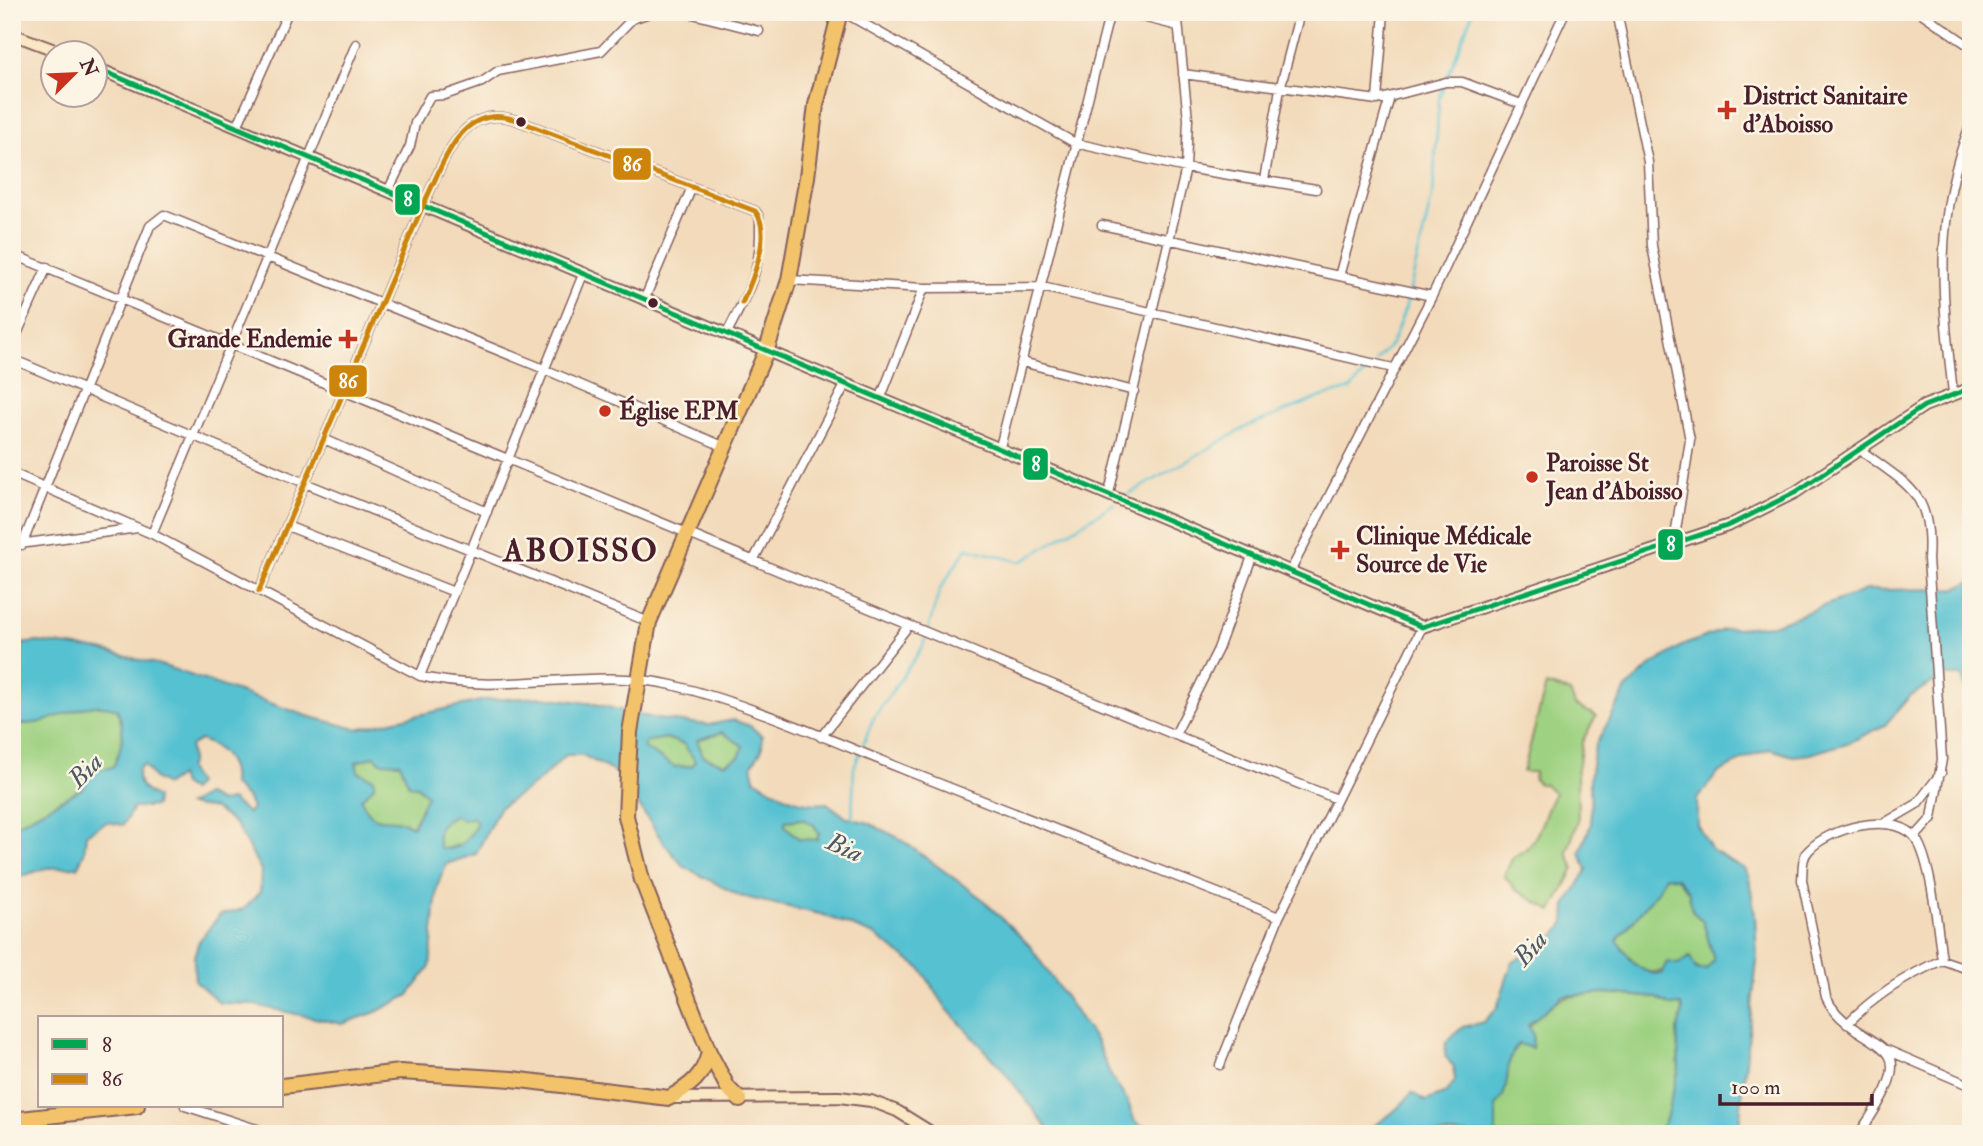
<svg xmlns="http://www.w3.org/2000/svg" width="1983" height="1146" font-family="'IM FELL Double Pica',serif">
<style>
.green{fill:#9ed181;stroke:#747856;stroke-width:2}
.water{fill:#56c1d1;stroke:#50707e;stroke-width:2;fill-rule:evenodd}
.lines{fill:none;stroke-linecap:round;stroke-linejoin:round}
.stream{stroke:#56c1d1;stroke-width:2.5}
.street-casing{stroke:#85605d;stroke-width:11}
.secondary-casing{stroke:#85605d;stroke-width:14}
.highway-casing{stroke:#85605d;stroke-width:18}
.street{stroke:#fff;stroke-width:8}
.secondary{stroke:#fae7c3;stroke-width:10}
.highway{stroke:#f2c36a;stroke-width:14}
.bus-1-casing{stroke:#fcf5e5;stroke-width:10}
.bus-2-casing{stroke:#fcf5e5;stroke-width:10}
.bus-1{stroke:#00a651;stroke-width:5}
.bus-2{stroke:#cc840b;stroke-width:5}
.poi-dot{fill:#c8321e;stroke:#fcf5e5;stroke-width:2.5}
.bus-dot{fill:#4a1f2b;stroke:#fcf5e5;stroke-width:2.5}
.labels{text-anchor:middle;stroke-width:5;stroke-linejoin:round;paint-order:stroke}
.poi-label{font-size:24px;font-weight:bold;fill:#4a1f2b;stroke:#fcf5e5;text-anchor:start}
.water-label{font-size:26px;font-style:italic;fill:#4e5865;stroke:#fcf5e5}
.district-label{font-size:32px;font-weight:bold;letter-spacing:2px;fill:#4a1f2b;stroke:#fcf5e5}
.line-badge{stroke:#fcf5e5;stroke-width:2.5}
.badge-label{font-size:19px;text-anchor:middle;font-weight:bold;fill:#fff}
</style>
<rect width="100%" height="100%" fill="#fcf5e5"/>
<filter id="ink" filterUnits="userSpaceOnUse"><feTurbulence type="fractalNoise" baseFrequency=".0143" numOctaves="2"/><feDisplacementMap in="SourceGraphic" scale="14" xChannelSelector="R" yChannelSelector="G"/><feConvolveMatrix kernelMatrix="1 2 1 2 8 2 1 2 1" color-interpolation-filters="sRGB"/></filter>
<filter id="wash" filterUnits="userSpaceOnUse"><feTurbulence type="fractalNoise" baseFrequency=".00686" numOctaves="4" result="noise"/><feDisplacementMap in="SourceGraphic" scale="28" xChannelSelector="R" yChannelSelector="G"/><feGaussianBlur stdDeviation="1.57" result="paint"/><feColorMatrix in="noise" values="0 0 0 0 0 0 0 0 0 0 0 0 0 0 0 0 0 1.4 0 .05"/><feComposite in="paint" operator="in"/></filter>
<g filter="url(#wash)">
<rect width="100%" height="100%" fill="#f2daba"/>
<!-- green -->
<path class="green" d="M1546,685L1570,692L1575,705L1596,716L1582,742L1577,776L1578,821L1567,852L1574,869L1552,911L1516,890L1504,876L1513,857C1541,845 1541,817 1555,793L1544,784H1539L1534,779L1535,772H1523Z
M101,703L117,709C126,730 123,746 113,767L92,772L83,788L12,827V725C43,722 71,710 101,703Z
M722,732L743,746L740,756L724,764L703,756L697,740Z
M666,738L684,744L695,761L692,766L675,767L644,748L645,741Z
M375,756L381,762H400L409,785L417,786L427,795L413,826C409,826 407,823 403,822C384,815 374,830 361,799L374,786L358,772L356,762Z
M455,814L463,820L472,817L478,822L465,843L446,849L440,848C434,831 439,822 455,814Z
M802,819L814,825L819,833L817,840L799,839L785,826V820Z
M1665,876L1677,878L1689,892L1692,911L1703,921L1714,960L1706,970L1678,964C1645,983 1635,968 1617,940L1656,893Z
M1606,993L1657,998L1671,1006L1681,1005L1683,1012L1677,1031L1679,1069L1666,1119L1658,1134H1496V1105C1512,1090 1501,1073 1509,1055C1511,1050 1517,1047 1519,1043C1548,997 1554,997 1606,993Z"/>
<!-- water -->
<path class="water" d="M1971,582V699L1961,676H1944L1910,696L1885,725L1850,742L1810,754L1793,756L1770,749L1743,759L1717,774L1697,799V825L1712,850L1743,868L1749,877L1755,915L1757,960L1738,1134H1658L1666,1119L1679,1069L1677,1031L1683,1012L1681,1005L1671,1006L1657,998L1606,993L1562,996L1528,1025L1533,1034L1532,1048L1519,1044C1501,1062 1514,1088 1496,1106V1134H1355C1379,1126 1396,1112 1412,1093L1426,1101L1446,1093L1455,1081L1454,1067L1445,1056L1446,1042L1463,1027L1484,1022L1497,1008L1512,963L1554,937L1565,923L1566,906L1587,870L1580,852L1591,824L1590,778L1595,746L1627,688L1652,665L1682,646L1725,629L1773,625L1866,590L1954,589ZM1665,876L1677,878L1689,892L1692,911L1703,921L1714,960L1706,970L1696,969L1690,957L1678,964L1667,962L1661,974C1638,974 1629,958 1617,940L1656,893Z
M38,642L101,650L164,666L307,716L357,729L485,700L544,697L595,704L657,719L709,725L733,720L750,726L762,736V749L752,765L755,779C778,794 800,807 827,803L847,818L866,822L899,838L981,898L1029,945L1097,1043L1111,1076L1128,1102L1135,1122L1161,1134H1052L1000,1066L947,1009L921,969L874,935L824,915L740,896L683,866L663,842L618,774L583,755H566L538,782L499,808L476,854L446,864L437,887L430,967L409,995L376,1012L342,1024L250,1004L220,1003L195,981L194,957L199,941L220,915L244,909L260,892L261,870L236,825L215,809L188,805L206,795L220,802L231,800L248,813L252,808L248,799L232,784C235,762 220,746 200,740L190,746L191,762L188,769L197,784L191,791L182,785L179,776L166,785L154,778L144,765L139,768C135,785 143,790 156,798L155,806L133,808L123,825L107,822L86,834L84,854L77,867L47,868L12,879V827L83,788L92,772L113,767C123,746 126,730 117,709C88,699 68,715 41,722C32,724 21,724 12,725V645ZM722,732L743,746L740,756L724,764L703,756L697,740ZM666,738L684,744L695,761L692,766L675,767L644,748L645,742ZM375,756L381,762L400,763L409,785L417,786L427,795L413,826C409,826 407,823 403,822C384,815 374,829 361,799L374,786V779L358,772L356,762ZM455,815L463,820L472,817L477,822C470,839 459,852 440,848C434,831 439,822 455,815ZM802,819L814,825L819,833L817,840L799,839L785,826V821Z"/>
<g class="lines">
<!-- stream -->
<path class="stream" d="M1376,361L1392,343L1406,306L1433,193L1439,99L1473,12
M1124,497L1248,426L1321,397L1351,389L1371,366
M852,821L854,768L873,719L923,646L940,589L967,548L1021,562L1115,503"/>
</g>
</g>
<g filter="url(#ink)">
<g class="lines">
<defs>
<path id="street" d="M685,12L759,31
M843,12L1075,143L1186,168L1316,189
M1123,12L1178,26
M1617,12L1648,162L1652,246L1690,440L1674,543
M1920,12L1971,47
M1183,74L1377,100L1446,82H1462L1521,104
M1377,100L1384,12
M237,127L288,12
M1264,180L1280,89L1300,12
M389,189L410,146L415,123L430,96L445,95L482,82L498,71L601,51L632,19L652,12
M1102,225L1432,296
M12,254L1175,735L1337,799
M1339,276L1390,97
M789,280L924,288L1042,287L1393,368
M645,298L692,187
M12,345L47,267
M12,359L305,483L649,622
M1022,362L1134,391
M1953,393C1942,295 1933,218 1971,123
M881,397L924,288
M324,439L487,512
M1000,447L1110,12
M1859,449C1908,486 1933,492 1928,559L1942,759L1932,818L1915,837
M12,473L152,534L420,676C502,697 589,666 672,685C753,705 832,741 910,772C1033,820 1156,869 1279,917
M1109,493L1186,168L1188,119L1177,12
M287,526L454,592
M152,534L356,44
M12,545L138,528
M22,545L150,226L164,215L544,369L725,447
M753,561L846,383
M1291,570L1432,296L1565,12
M259,591L424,203C444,164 460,101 516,120L755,211C761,217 760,224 760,232C761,273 745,297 727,333
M420,676L584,272
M1175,735L1218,649L1253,554
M821,737L909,625
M1883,824L1917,804L1941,773
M1847,1024C1873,997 1908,975 1942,960
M1887,1050L1971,1086
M1220,1065L1279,917L1422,627
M185,1106L272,1134
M1859,1134C1870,1117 1902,1075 1889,1055C1882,1044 1866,1037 1855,1029C1842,1020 1832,1011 1826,997L1802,880C1803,870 1801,858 1809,850C1830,828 1889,812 1913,835C1931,853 1938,933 1942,960L1971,970"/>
<path id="secondary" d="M12,34L60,52
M94,67L1422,627L1730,525L1796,492L1924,406L1971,388
M669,1098L839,1097L871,1101L897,1111L934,1134"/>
<path id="highway" d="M709,1052L728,1088L740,1100
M282,1086L400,1072L512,1079L669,1098C690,1086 704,1076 709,1052L642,880L626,816L630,732L649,622L767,349L789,280L807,177L816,105L840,12
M12,1120L137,1106"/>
</defs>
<!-- street casing -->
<use href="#street" class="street-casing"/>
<!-- secondary casing -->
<use href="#secondary" class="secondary-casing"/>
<!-- highway casing -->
<use href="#highway" class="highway-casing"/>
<!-- street -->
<use href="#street" class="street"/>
<!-- secondary -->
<use href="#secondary" class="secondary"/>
<!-- highway -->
<use href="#highway" class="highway"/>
<defs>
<path id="bus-1" d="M94,67L1422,627L1730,525L1796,492L1924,406L1971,388"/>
<path id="bus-2" d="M259,591L424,203C444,164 460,101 516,120L755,211C773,232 752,282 742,303"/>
</defs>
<!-- bus-1 casing -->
<use href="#bus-1" class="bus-1-casing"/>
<!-- bus-2 casing -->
<use href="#bus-2" class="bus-2-casing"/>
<!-- bus-1 -->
<use href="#bus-1" class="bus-1"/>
<!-- bus-2 -->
<use href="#bus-2" class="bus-2"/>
</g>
</g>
<!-- markers -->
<g class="poi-dot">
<path d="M1723.5 99.5h7v7h7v7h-7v7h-7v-7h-7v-7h7z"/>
<path d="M344.5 328.5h7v7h7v7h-7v7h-7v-7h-7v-7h7z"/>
<circle cx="605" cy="411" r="7"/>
<circle cx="1532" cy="477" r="7"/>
<path d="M1336.5 539.5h7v7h7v7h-7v7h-7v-7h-7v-7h7z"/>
</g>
<g class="bus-dot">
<circle cx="521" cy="122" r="6"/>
<circle cx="653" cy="303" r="6"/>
</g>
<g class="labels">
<!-- poi labels -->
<g class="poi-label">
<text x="1743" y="104">District Sanitaire<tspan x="1743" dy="28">d'Aboisso</tspan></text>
<text x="332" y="347" text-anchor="end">Grande Endemie</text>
<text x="619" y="419">Église EPM</text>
<text x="1546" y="471">Paroisse St<tspan x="1546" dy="28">Jean d'Aboisso</tspan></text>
<text x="1356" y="544">Clinique Médicale<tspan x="1356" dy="28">Source de Vie</tspan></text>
</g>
<!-- water labels -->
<g class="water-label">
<text transform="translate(85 770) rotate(-46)" y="9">Bia</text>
<text transform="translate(845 847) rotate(24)" y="9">Bia</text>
<text transform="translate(1530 948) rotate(-49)" y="9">Bia</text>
</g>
<!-- district labels -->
<g class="district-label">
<text x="581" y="561">ABOISSO</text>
</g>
</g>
<g class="line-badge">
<rect x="612" y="147" width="40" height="34" rx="7" fill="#cc840b"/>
<rect x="394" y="183" width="27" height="33" rx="7" fill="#00a651"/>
<rect x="328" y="364" width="40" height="34" rx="7" fill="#cc840b"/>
<rect x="1022" y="447" width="27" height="34" rx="7" fill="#00a651"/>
<rect x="1657" y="528" width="27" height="33" rx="7" fill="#00a651"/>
</g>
<g class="badge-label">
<text x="632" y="171">86</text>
<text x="408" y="206">8</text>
<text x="348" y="388">86</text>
<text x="1036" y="471">8</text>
<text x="1671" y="551">8</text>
</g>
<!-- margin -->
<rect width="1983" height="1146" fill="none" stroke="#fcf5e5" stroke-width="42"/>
<!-- legend -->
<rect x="38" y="1016" width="245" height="91" fill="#fcf5e5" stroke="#b59f9b" stroke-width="2"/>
<rect x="52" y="1039" width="35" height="10" fill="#00a651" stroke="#b59f9b" stroke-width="2"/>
<text x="102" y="1052" font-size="21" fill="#4a1f2b">8</text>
<rect x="52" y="1074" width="35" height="10" fill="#cc840b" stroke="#b59f9b" stroke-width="2"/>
<text x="102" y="1086" font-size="21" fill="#4a1f2b">86</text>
<!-- north arrow -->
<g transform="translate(74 74) rotate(66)"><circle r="33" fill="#fcf5e5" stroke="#b59f9b" stroke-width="2"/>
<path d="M0-5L12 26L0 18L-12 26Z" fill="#c8321e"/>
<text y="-10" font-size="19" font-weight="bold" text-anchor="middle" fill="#4a1f2b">N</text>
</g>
<!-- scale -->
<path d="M1720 1094v10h152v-10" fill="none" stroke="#4a1f2b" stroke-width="3.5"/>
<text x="1731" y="1094" font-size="21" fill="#4a1f2b" stroke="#fcf5e5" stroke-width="5" paint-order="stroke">100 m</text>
</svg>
